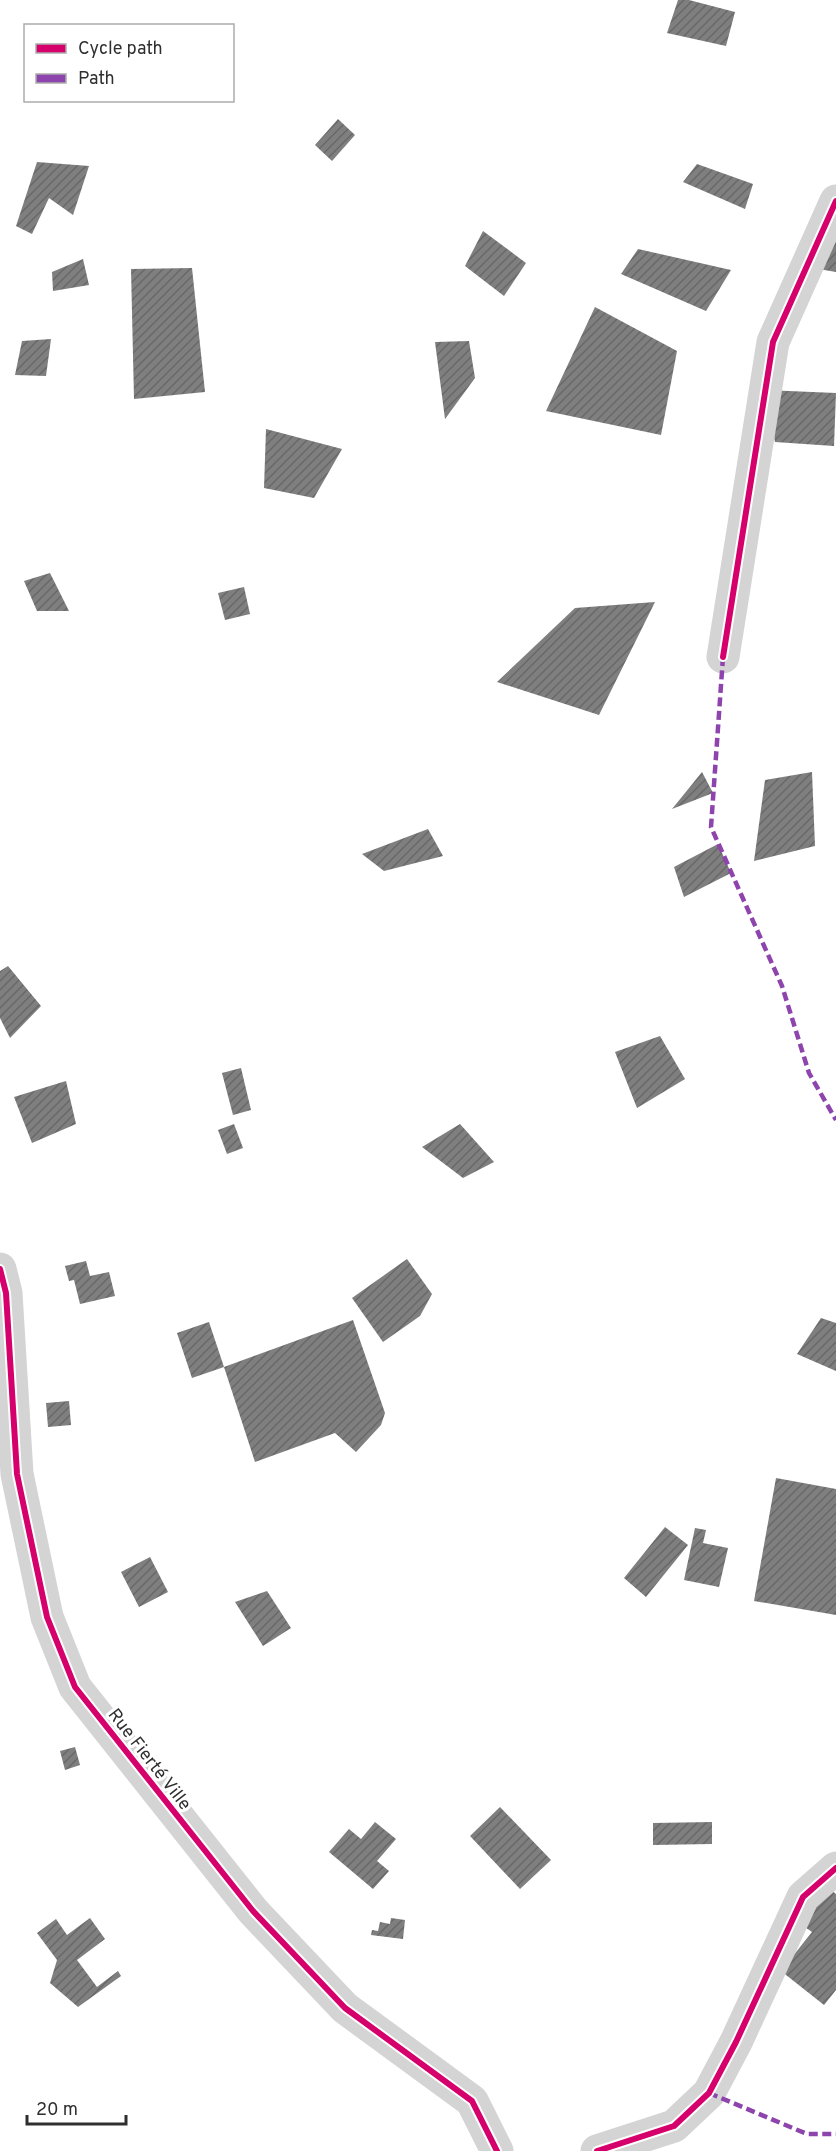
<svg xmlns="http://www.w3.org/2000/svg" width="836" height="2151" font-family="Overpass,sans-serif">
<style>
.building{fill:url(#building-hatch)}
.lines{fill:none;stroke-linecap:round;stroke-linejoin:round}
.street{stroke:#d4d4d4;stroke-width:33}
.quiet{stroke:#8e44ad;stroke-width:4.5;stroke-dasharray:9 4.5;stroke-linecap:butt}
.cycleway-casing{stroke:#fff;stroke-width:10}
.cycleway{stroke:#d6006c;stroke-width:6}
.labels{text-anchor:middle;stroke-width:6;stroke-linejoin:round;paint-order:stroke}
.street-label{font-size:18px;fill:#2f2f2f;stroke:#fff}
</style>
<defs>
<pattern id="building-hatch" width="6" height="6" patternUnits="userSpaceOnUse" patternTransform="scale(1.5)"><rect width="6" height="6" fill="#7f7f7f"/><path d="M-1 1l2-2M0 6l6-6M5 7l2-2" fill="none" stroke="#686868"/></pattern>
</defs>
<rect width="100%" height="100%" fill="#fff"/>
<!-- building -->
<path class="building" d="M678,0H689L735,12L726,46L667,33Z
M338,119L355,135L332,161L315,145Z
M37,162L89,166L73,215L49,198L32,234L16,226Z
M697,164L753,184L745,209L683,182Z
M483,231L526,263L504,296L465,266Z
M836,234V272L807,267Z
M638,249L731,270L706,311L621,274Z
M83,259L89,285L53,291L52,272Z
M192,268L205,392L134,399L131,269Z
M595,307L677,351L661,435L546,411Z
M51,339L46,376L15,375L22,341Z
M469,341L475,378L445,419L435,342Z
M765,390L836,393L834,446L775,442Z
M266,429L342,449L314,498L264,488Z
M50,573L69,611H37L24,581Z
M244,587L250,614L225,620L218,593Z
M655,602L599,715L497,682L575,608Z
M702,772L713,793L672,809Z
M812,772L815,846L754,861L765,780Z
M428,829L443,856L384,871L362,854Z
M718,844L731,873L684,897L674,867Z
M8,966L41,1006L10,1038L0,1018V971Z
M660,1036L685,1079L637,1108L615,1052Z
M241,1068L251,1110L233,1115L222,1073Z
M66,1081L76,1124L32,1143L14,1097Z
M234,1124L243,1148L227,1154L218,1130Z
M460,1124L494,1162L463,1178L422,1147Z
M407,1259L432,1294L420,1316L383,1342L352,1298Z
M86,1261L90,1276L109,1272L115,1296L80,1304L74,1280L69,1281L65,1266Z
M821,1318L836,1323V1371L797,1354Z
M353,1320L385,1413L381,1425L356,1452L335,1433L255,1462L224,1367L192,1378L177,1333L209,1322L224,1367Z
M69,1401L71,1425L48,1427L46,1403Z
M776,1478L836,1489V1615L754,1601Z
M665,1527L688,1545L646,1597L624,1578Z
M695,1528L706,1530L703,1543L728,1548L719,1587L684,1580Z
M150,1557L168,1592L139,1607L121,1572Z
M267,1591L291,1628L263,1646L235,1602Z
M75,1747L80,1765L65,1770L60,1751Z
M500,1807L551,1860L520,1889L470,1836Z
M375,1822L396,1839L377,1861L389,1871L373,1889L329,1852L349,1829L361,1839Z
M712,1822V1844L653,1845V1823Z
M830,1889L836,1894V1990L824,2005L781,1971L812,1932L802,1925Z
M90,1918L105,1939L77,1960L97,1987L118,1971L121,1976L78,2007L50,1983L57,1960L37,1933L56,1919L67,1935Z
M391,1918L405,1920L403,1939L371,1935L372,1930L378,1931L380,1922L390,1924Z"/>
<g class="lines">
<!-- street -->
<path class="street" d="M723,657L773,342L836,201
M0,1269L6,1293L17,1474L47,1617L75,1687L253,1911L345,2008L472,2101L497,2151
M597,2151L674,2126L709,2093L736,2042L803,1897L836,1868"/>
<!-- quiet -->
<path class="quiet" d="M723,657L711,827L782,986L809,1073L836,1120
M709,2093L807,2134H836"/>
<defs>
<path id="cycleway" d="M723,657L773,342L836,201
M0,1269L6,1293L17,1474L47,1617L75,1687L253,1911L345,2008L472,2101L497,2151
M597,2151L674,2126L709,2093L736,2042L803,1897L836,1868"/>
</defs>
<!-- cycleway casing -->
<use href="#cycleway" class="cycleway-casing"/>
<!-- cycleway -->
<use href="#cycleway" class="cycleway"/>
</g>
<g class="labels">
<!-- street labels -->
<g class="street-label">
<text transform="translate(150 1759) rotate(52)" y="6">Rue Fierté Ville</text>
</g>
</g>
<!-- legend -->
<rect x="24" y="24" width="210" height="78" fill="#ffffff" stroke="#acacac" stroke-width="1.5"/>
<rect x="36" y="44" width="30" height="9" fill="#d6006c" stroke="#acacac" stroke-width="1.5"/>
<text x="78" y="54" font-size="18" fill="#2f2f2f">Cycle path</text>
<rect x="36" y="74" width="30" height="9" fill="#8e44ad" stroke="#acacac" stroke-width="1.5"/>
<text x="78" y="84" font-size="18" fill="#2f2f2f">Path</text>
<!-- scale -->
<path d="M27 2115v9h99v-9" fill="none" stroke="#2f2f2f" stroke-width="3"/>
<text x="36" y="2115" font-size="18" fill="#2f2f2f" stroke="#ffffff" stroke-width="4.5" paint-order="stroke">20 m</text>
</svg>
